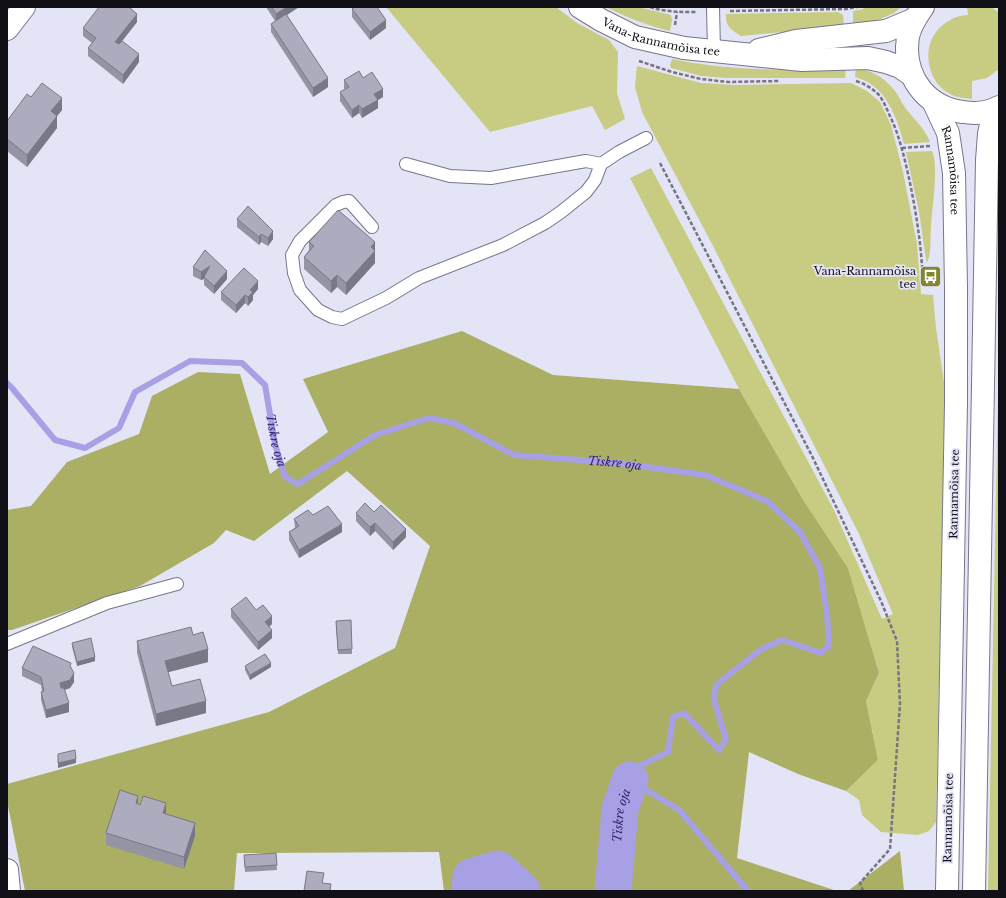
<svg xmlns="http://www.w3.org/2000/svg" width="1006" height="898" font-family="'Libre Baskerville',serif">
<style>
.green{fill:#c7cc82}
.forest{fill:#aaaf64}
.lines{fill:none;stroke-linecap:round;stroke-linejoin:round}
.stream{stroke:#a7a0e5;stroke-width:6}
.river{stroke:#a7a0e5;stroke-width:37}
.service-casing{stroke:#777688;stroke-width:14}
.minor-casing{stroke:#777688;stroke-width:24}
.tertiary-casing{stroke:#777688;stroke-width:24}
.path{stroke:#757581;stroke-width:2.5;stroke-dasharray:4 2;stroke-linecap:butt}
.service{stroke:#fff;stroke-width:12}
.minor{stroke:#fff;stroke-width:22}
.tertiary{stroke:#fff;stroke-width:22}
.wall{fill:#9594a4}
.shaded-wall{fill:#797886}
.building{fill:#adacbf;stroke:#797886}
.labels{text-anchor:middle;stroke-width:3.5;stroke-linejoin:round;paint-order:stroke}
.street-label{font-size:11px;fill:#101016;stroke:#e4e4f7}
.poi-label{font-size:11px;fill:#101016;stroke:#e4e4f7;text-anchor:end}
.water-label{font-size:12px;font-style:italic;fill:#372573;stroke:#e4e4f7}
</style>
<rect width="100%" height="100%" fill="#e4e4f7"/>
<!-- green -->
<path class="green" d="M386,7H556L577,23L609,40L618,52L617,93L625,119L605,130L592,106L490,132Z
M606,7H638L671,15L672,20L670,31C648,26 626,17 606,7Z
M866,7H901L894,13L871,23L853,25V11L863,9Z
M967,7H992L999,13V69L987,78L972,81V99C965,98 957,98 950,94C929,83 921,52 936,32C940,26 949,20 956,17C960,16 964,15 968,15Z
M838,12L843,15L844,26L741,36C731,30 725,26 726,14Z
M672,59C730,71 786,71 846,68L845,78H727L701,76L671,68L670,65Z
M637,66L701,83L736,85L851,83L867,91L880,102L891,125L903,172L917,244L921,294L933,295L936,328L945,389L936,822L929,831L918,835L881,832L862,815L859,800L846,791L878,760L866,701L879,673L848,568L802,498L739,389L630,178L651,168L834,510L882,619L893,614L859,534L712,244L642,112L635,87Z
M856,67C873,72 883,76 895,91C899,96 902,104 906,109C915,120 925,129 930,142L904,144C899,125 890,97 872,85C867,81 861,79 855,77Z
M932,151C939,165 932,208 931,226C930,238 932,251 927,263L925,253L919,212L906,152Z
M999,346V891H988Z"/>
<!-- forest -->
<path class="forest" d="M462,331L553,375L739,389L802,498L848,568L879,673L866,701L878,760L846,791L798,774L749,752L737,858L837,891H444L439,852L237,853L234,891H25L7,801V784L269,712L395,648L430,546L347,471L254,541L226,530L214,543L140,586L12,630H7V510L31,506L67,462L139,434L152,396L198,372L240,374L270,474L328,432L303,379Z
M900,851L904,891H848Z"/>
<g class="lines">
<!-- stream -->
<path class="stream" id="s1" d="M7,383L12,388L55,440L85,448L119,428L135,392L190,361L242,363L265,385L275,444L285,477L298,484L375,435L429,418L454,423L514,455L618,463L705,475L767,501L800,532L820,568L827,614L829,646L821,653L782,640L760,650L716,685L714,700L726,739L719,750L684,713L673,717L668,752L635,768L630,780L679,810L748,891"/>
<!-- river -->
<g class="river">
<path d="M470,891L471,877L498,869L522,891"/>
<path id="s2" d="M613,891L620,809L630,780"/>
</g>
<defs>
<path id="service" d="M713,7L714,50
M406,164L450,176L491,178L586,161L601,164
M372,227L349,201L343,202L336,205L300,241L292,255L294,273L300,290L318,310L332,317L342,319L386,298L419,278L503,245L545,223L561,212L586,192L595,180L601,164L619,152L646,138
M7,644L107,603L177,584"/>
<g id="minor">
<path id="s3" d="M580,7L601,20L635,37L684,48L802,60L868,58L886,62L900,67L912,75"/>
<path d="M7,29L24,7"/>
<path d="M759,50L796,41L886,31L915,19"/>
<path d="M7,870L9,891"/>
</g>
<g id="tertiary">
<path d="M923,7C917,16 910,25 908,37C907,40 908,43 907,46C906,81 929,108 963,112C975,114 988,113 999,107"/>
<path id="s4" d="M933,101L948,133L954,173L956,288V403L947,891"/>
<path d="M974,891L987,160L989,134L994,110"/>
</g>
</defs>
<!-- service casing -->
<use href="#service" class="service-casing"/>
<!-- minor casing -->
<use href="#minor" class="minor-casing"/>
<!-- tertiary casing -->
<use href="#tertiary" class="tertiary-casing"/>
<!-- path -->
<path class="path" d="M650,7C665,12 680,12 697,12
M730,11L846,9L857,7
M675,25L677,12
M639,61L672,72L701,79L728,82L779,81
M856,81C865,84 872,88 879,95C883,100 886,107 889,114C899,134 904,156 909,178C915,207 920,236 922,266L927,269L931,277
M902,148L930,146
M660,163L812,456L881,601L897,641L900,704L890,849L860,883L863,891"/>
<!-- service -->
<use href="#service" class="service"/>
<!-- minor -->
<use href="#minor" class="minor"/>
<!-- tertiary -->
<use href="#tertiary" class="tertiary"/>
</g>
<!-- wall -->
<path class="wall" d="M266,7H299L287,15L328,87L313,97L271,32V24L275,21Z
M354,7H377L386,28L370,40L352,17V9L354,8Z
M137,22L122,41L139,62L123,84L88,56V48L92,43L83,36V28Z
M363,78L383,97L378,100V108L362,118L359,113L352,118L340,101V92L345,90L344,88V80Z
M31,97L62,110L57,116V128L27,167L7,151V121Z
M237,219L273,239L268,246L261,242L259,245L237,227Z
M309,242H375V263L346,295L337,287L331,293L304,269V257L309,250Z
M193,267L227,279L214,294L204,285V279L201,280L193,276Z
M258,289L253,295V300L248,306L245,303L236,313L221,300V292Z
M374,512L406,537L393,550L375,531L370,536L356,521V513Z
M313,515L342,532L299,558L289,540V532L295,528L294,519Z
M231,609L256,610L272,624L269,627L272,638L258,650L231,617Z
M336,625L352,649V654H338Z
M193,635L208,662L168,672L172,686L206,713L156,726L137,653V641Z
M72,643L95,661L77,666L72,647Z
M245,666L271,667L250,680L245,670Z
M22,668H71L74,682L70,688L65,690L69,712L46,718L41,700V692H42L41,685L22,676Z
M138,804L166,814L195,836L184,869L106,845V833Z
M276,853L277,870L245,872L244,859Z"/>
<!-- shaded-wall -->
<path class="shaded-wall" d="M287,7H299L276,22V14Z
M137,14V22L115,50V42Z
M386,20V28L370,40V32Z
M139,54V62L123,84V75Z
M328,78V87L313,97V88Z
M383,89V97L378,100V108L362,118V109L374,94Z
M62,98V110L51,123V111Z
M359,105V113L352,118V110Z
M57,116V128L27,167V155Z
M273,231V239L268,246V238Z
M261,234V242L259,245V237Z
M375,242V263L346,295V283L371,247Z
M210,266L204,277V279L201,280V272Z
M227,271V279L214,294V286Z
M337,275V287L331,293V281Z
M258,281V289L253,295V300L248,306V297L250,290Z
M245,295V303L236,313V305Z
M375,523V531L370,536V527Z
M342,524V532L299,558V550Z
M406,529V537L393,550V542Z
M272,616V624L265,630V622Z
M272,630V638L258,650V642Z
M208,649V662L165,673V661Z
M95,657V661L77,666V662Z
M271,663V667L250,680V675Z
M74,673V682L70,688L60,691V683Z
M206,701V713L156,726V714Z
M69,703V712L46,718V710Z
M76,759V763L58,768V763Z
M138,796V808L136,803Z
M166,803V815L163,813Z
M195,823V836L184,869V857Z"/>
<!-- building -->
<path class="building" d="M99,7H129L137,14L115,42L119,44L122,41L139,54L123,75L88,48L96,38L83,28Z
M272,7H287L276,14Z
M355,7H377L386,20L370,32L352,9Z
M286,14L328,78L313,88L271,24Z
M359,71L363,78L372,72L383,89L374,94L378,100L362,109L359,105L352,110L340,92L349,87L344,80Z
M42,83L62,98L51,111L57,116L27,155L7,139V121L27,94L31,97Z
M248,206L273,231L268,238L261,234L259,237L237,219Z
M338,210L375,242L371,247L375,251L346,283L337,275L331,281L304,257L314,246L309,242Z
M205,250L227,271L214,286L204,277L210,266L201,272L193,267Z
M244,268L258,281L250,290L253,292L248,297L245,295L236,305L221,292Z
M365,503L374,512L381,505L406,529L393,542L375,523L370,527L356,513Z
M328,506L342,524L299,550L289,532L299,526L294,519L308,510L313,515Z
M246,597L256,610L263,605L272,616L265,622L272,630L258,642L231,609Z
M351,620L352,649L338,650L336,621Z
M191,627L193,635L203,632L208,649L165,661L172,686L200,679L206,701L156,714L137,641Z
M91,638L95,657L77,662L72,643Z
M33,646L71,663L70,666L74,673L70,680L60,683L61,688H64L69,703L46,710L41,692L44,691L41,677L22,668Z
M265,654L271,663L250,675L245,666Z
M75,750L76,759L58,763V754Z
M120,790L138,796L136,803L140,805L143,796L166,803L163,813L195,823L184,857L106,833Z
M276,853L277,865L245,867L244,855Z
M307,871L324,873L322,883L331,884L330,891H304Z"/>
<!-- icons -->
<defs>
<symbol id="bus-square" viewBox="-11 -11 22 22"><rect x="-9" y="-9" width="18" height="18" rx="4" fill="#828631" stroke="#e4e4f7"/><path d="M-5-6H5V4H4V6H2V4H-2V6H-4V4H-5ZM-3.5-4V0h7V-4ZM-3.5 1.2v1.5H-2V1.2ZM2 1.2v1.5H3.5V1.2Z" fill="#fff"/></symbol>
</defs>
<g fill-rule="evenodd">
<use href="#bus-square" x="918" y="264" width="25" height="25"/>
</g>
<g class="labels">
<!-- street labels -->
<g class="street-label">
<text dy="4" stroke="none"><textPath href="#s3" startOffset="88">Vana-Rannamõisa tee</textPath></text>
<text dy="4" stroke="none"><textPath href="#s4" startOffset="73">Rannamõisa tee</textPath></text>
<text transform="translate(954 494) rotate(-89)" y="4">Rannamõisa tee</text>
<text transform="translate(948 818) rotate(-89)" y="4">Rannamõisa tee</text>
</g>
<!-- poi labels -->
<g class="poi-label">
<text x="916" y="275">Vana-Rannamõisa<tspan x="916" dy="13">tee</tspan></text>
</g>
<!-- water labels -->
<g class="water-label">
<text dy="4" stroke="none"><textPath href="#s1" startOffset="388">Tiskre oja</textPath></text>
<text dy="4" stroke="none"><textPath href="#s1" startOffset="783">Tiskre oja</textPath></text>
<text dy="4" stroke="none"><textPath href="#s2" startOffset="76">Tiskre oja</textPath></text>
</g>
</g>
<!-- border -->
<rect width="1006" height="898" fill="none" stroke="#101016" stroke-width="16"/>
</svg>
